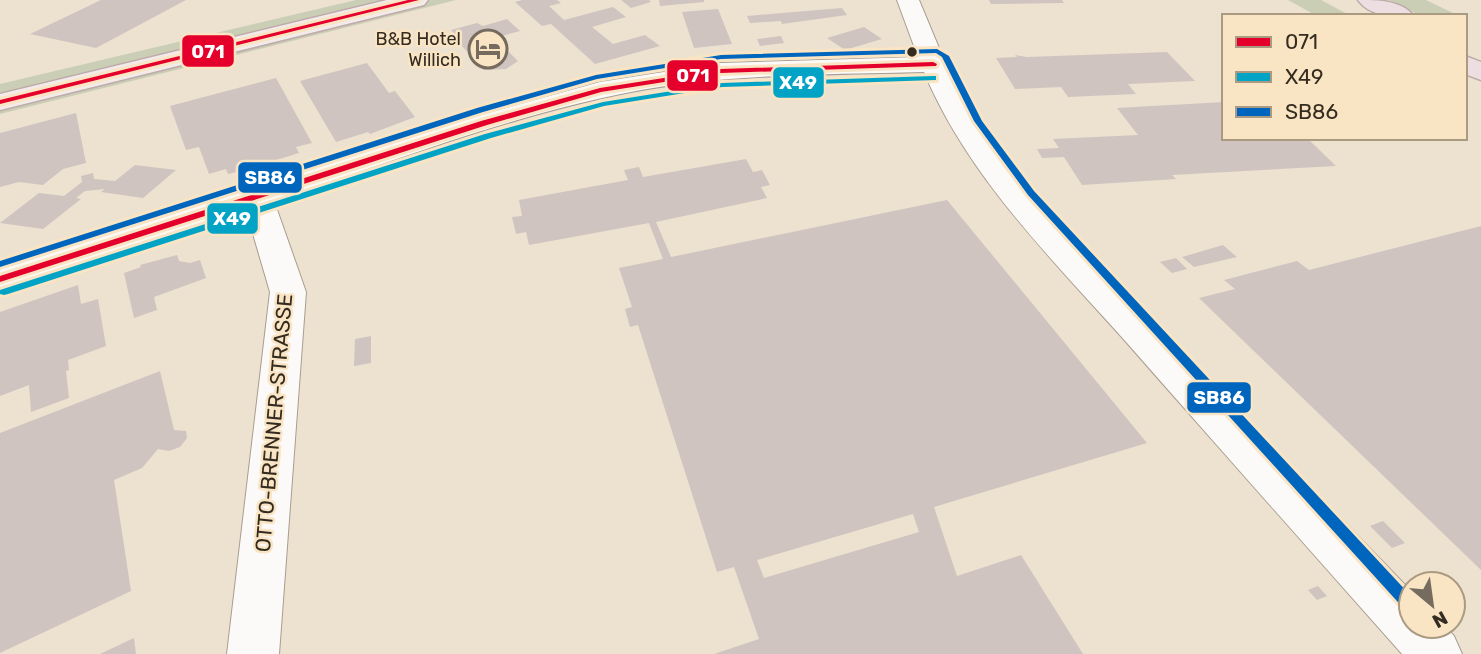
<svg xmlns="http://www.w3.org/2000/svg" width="1481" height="654" font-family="Rubik,sans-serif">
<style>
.green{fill:#caceb4}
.building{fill:#d0c4c0;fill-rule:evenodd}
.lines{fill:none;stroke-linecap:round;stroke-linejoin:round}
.minor-casing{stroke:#a79d90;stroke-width:2}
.major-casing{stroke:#bfacaa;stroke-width:3}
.highway-casing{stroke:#bfacaa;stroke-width:3}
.minor{fill:#fcfaf8;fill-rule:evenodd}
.major{fill:#f3eaea;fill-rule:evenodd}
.highway{fill:#eddee2;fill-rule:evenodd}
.bus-1-casing{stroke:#f9e4c4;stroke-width:6}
.bus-2-casing{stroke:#f9e4c4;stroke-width:6}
.bus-3-casing{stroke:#f9e4c4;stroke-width:6}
.bus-1{fill:#e4002b;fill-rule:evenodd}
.bus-2{fill:#03a3c5;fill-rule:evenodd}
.bus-3{fill:#0065bd;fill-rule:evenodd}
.bus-dot{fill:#342c20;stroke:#f9e4c4;stroke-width:2.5}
.labels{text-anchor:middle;stroke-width:5;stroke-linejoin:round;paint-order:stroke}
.far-poi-label{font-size:18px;fill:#342c20;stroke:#f9e4c4;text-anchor:end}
.street-label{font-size:21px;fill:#342c20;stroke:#f9e4c4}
.line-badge{stroke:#f9e4c4;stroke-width:2.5}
.badge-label{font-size:19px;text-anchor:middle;font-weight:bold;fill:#fff}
</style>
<rect width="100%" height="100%" fill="#ede1d0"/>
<!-- green -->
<path class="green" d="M356,0H396L0,94V84Z
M431,0H456L0,114V106Z
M1288,0H1321L1351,16H1317Z
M1389,0H1426L1459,16H1421Z"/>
<!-- building -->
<path class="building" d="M101,0H186L96,48L30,34Z
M522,0H557L561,3L549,6L564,20L613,7L626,17L592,27L613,44L645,35L660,46L595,64L551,24L542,26L515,2Z
M621,0H649L651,2L631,8Z
M659,0H704V2L660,6Z
M989,0H1062L1064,3L991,4Z
M842,8L847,15L782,24L781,21L750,23L747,16Z
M718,9L732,44L694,48L682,12Z
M507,19L520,31L495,38L518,61L506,69L484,70L451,34L454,33L451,30L477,23L483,26Z
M864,27L882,39L845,50L827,38Z
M781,36L784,43L760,46L757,39Z
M1167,52L1195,81L1128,84L1136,94L1068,97L1061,87L1015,89L996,58L1017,57L1015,55L1027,57Z
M367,63L389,93L395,91L415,117L370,134L368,132L336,142L300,81Z
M276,78L312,143L296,147L299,153L270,162L271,164L228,174L226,169L209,174L199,147L186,150L170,106Z
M1224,102V138H1307L1336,166L1172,175L1176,179L1082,185L1064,157L1042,158L1037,149L1059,148L1053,139L1138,135L1117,108Z
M76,113L86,163L63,169L43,185L19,182L0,187V133Z
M746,159L753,172L762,170L770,185L761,187L767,198L656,222L671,257L947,200L1147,443L934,507L957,576L1021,555L1083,654H714L759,639L734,567L717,572L638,325L630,327L625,309L632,307L619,268L663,259L649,223L529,245L526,232L516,234L512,217L522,216L519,200L628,180L624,170L639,167L643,177ZM913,514L919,532L764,578L757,560Z
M135,165L176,170L143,198L101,192L105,189L85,191L76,198L81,199L43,229L0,223L39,193L64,196L82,182L81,176L93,173L94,179L115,181Z
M1481,226V570L1199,298L1235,289L1224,280L1297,261L1309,270Z
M1223,245L1237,257L1194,267L1182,257Z
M177,255L179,261L190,263L200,260L206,278L154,297L157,310L134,318L124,273L141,267L140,265Z
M1176,258L1187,269L1172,273L1160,262Z
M78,285L81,304L98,299L106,346L68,360L69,370L66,371L69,398L31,412L29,385L0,396V312Z
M371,336V363L354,366L355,339Z
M160,371L174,430L186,431L187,438L180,447L169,451L158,449L142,468L114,480L131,591L0,653V433Z
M1383,521L1405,543L1392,548L1370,526Z
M1318,586L1327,596L1317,600L1308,590Z
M134,638L136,654H100Z"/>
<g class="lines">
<defs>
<path id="minor" d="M897,0H919L949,72L971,114L1018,180L1052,219L1411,591V626H1445L1454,636L1462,654H1402C1310,550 1218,447 1127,343C1052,259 968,177 924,72C817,75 708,73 602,98C491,123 382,165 274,201L306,292L279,654H227L270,292L246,210L0,291V267L474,117L600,82L721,63L918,57Z"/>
<path id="major" d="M387,0H428L424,5L0,110V94Z"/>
<path id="highway" d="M1358,0C1377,0 1401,0 1414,16C1395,16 1371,18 1358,0Z
M1465,56L1481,62V80L1465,74Z"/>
</defs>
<!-- minor casing -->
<use href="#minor" class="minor-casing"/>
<!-- major casing -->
<use href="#major" class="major-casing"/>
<!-- highway casing -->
<use href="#highway" class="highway-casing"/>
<!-- minor -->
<use href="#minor" class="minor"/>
<!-- major -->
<use href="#major" class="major"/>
<!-- highway -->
<use href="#highway" class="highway"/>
<defs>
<path id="bus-1" d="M408,0H419L0,104V100Z
M933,62L937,64L936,66L721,73L601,92L487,125L0,282V276L481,121L600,88L721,69Z"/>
<path id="bus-2" d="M933,76H936V80L722,87L604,106L491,138L8,294L4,295L0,294V290L485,134L603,102L722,83Z"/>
<path id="bus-3" d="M937,49L949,56L982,121L1034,191L1411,596V613L1406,611L1028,195L974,121L942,57L936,53L721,59L597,79L483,112L0,267V261L477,108L596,75L721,55Z"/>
</defs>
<!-- bus-1 casing -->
<use href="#bus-1" class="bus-1-casing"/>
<!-- bus-2 casing -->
<use href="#bus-2" class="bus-2-casing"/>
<!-- bus-3 casing -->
<use href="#bus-3" class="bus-3-casing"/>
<!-- bus-1 -->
<use href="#bus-1" class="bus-1"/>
<!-- bus-2 -->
<use href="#bus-2" class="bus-2"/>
<!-- bus-3 -->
<use href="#bus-3" class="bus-3"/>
</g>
<!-- icons -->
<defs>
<symbol id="hotel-ring" viewBox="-11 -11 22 22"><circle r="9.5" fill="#f9e4c4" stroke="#756b5e" stroke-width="1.5"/><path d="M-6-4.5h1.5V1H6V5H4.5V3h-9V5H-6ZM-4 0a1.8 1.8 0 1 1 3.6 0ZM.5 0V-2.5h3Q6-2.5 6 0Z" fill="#756b5e"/></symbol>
</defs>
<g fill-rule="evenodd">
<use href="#hotel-ring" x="466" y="27" width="44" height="44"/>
</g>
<!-- markers -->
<circle class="bus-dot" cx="912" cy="52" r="6"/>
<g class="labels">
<!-- far-poi labels -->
<g class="far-poi-label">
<text x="461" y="45">B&amp;B Hotel<tspan x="461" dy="21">Willich</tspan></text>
</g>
<!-- street labels -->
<g class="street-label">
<text transform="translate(274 423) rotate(-85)" y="7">OTTO-BRENNER-STRASSE</text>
</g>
</g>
<g class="line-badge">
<rect x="181" y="34" width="54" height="34" rx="7" fill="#e4002b"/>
<rect x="666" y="59" width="53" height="33" rx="7" fill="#e4002b"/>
<rect x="772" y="66" width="53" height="33" rx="7" fill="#03a3c5"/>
<rect x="237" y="161" width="66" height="33" rx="7" fill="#0065bd"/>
<rect x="206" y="202" width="53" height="33" rx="7" fill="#03a3c5"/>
<rect x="1186" y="381" width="66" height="33" rx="7" fill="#0065bd"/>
</g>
<g class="badge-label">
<text x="208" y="58">071</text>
<text x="693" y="82">071</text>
<text x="798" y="89">X49</text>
<text x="270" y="184">SB86</text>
<text x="232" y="225">X49</text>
<text x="1219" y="404">SB86</text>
</g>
<!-- legend -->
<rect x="1222" y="14" width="245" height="126" fill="#f9e4c4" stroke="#aa9a82" stroke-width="2"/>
<rect x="1236" y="37" width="35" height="10" fill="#e4002b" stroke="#aa9a82" stroke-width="2"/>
<text x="1285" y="49" font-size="21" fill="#342c20">071</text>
<rect x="1236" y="72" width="35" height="10" fill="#03a3c5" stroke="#aa9a82" stroke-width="2"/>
<text x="1285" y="84" font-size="21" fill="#342c20">X49</text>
<rect x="1236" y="107" width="35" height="10" fill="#0065bd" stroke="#aa9a82" stroke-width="2"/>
<text x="1285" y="119" font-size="21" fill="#342c20">SB86</text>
<!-- north arrow -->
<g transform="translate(1432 605) rotate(151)"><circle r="33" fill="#f9e4c4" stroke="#aa9a82" stroke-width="2"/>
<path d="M0-5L12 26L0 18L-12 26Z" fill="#756b5e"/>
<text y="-10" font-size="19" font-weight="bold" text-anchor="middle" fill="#342c20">N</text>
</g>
</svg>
